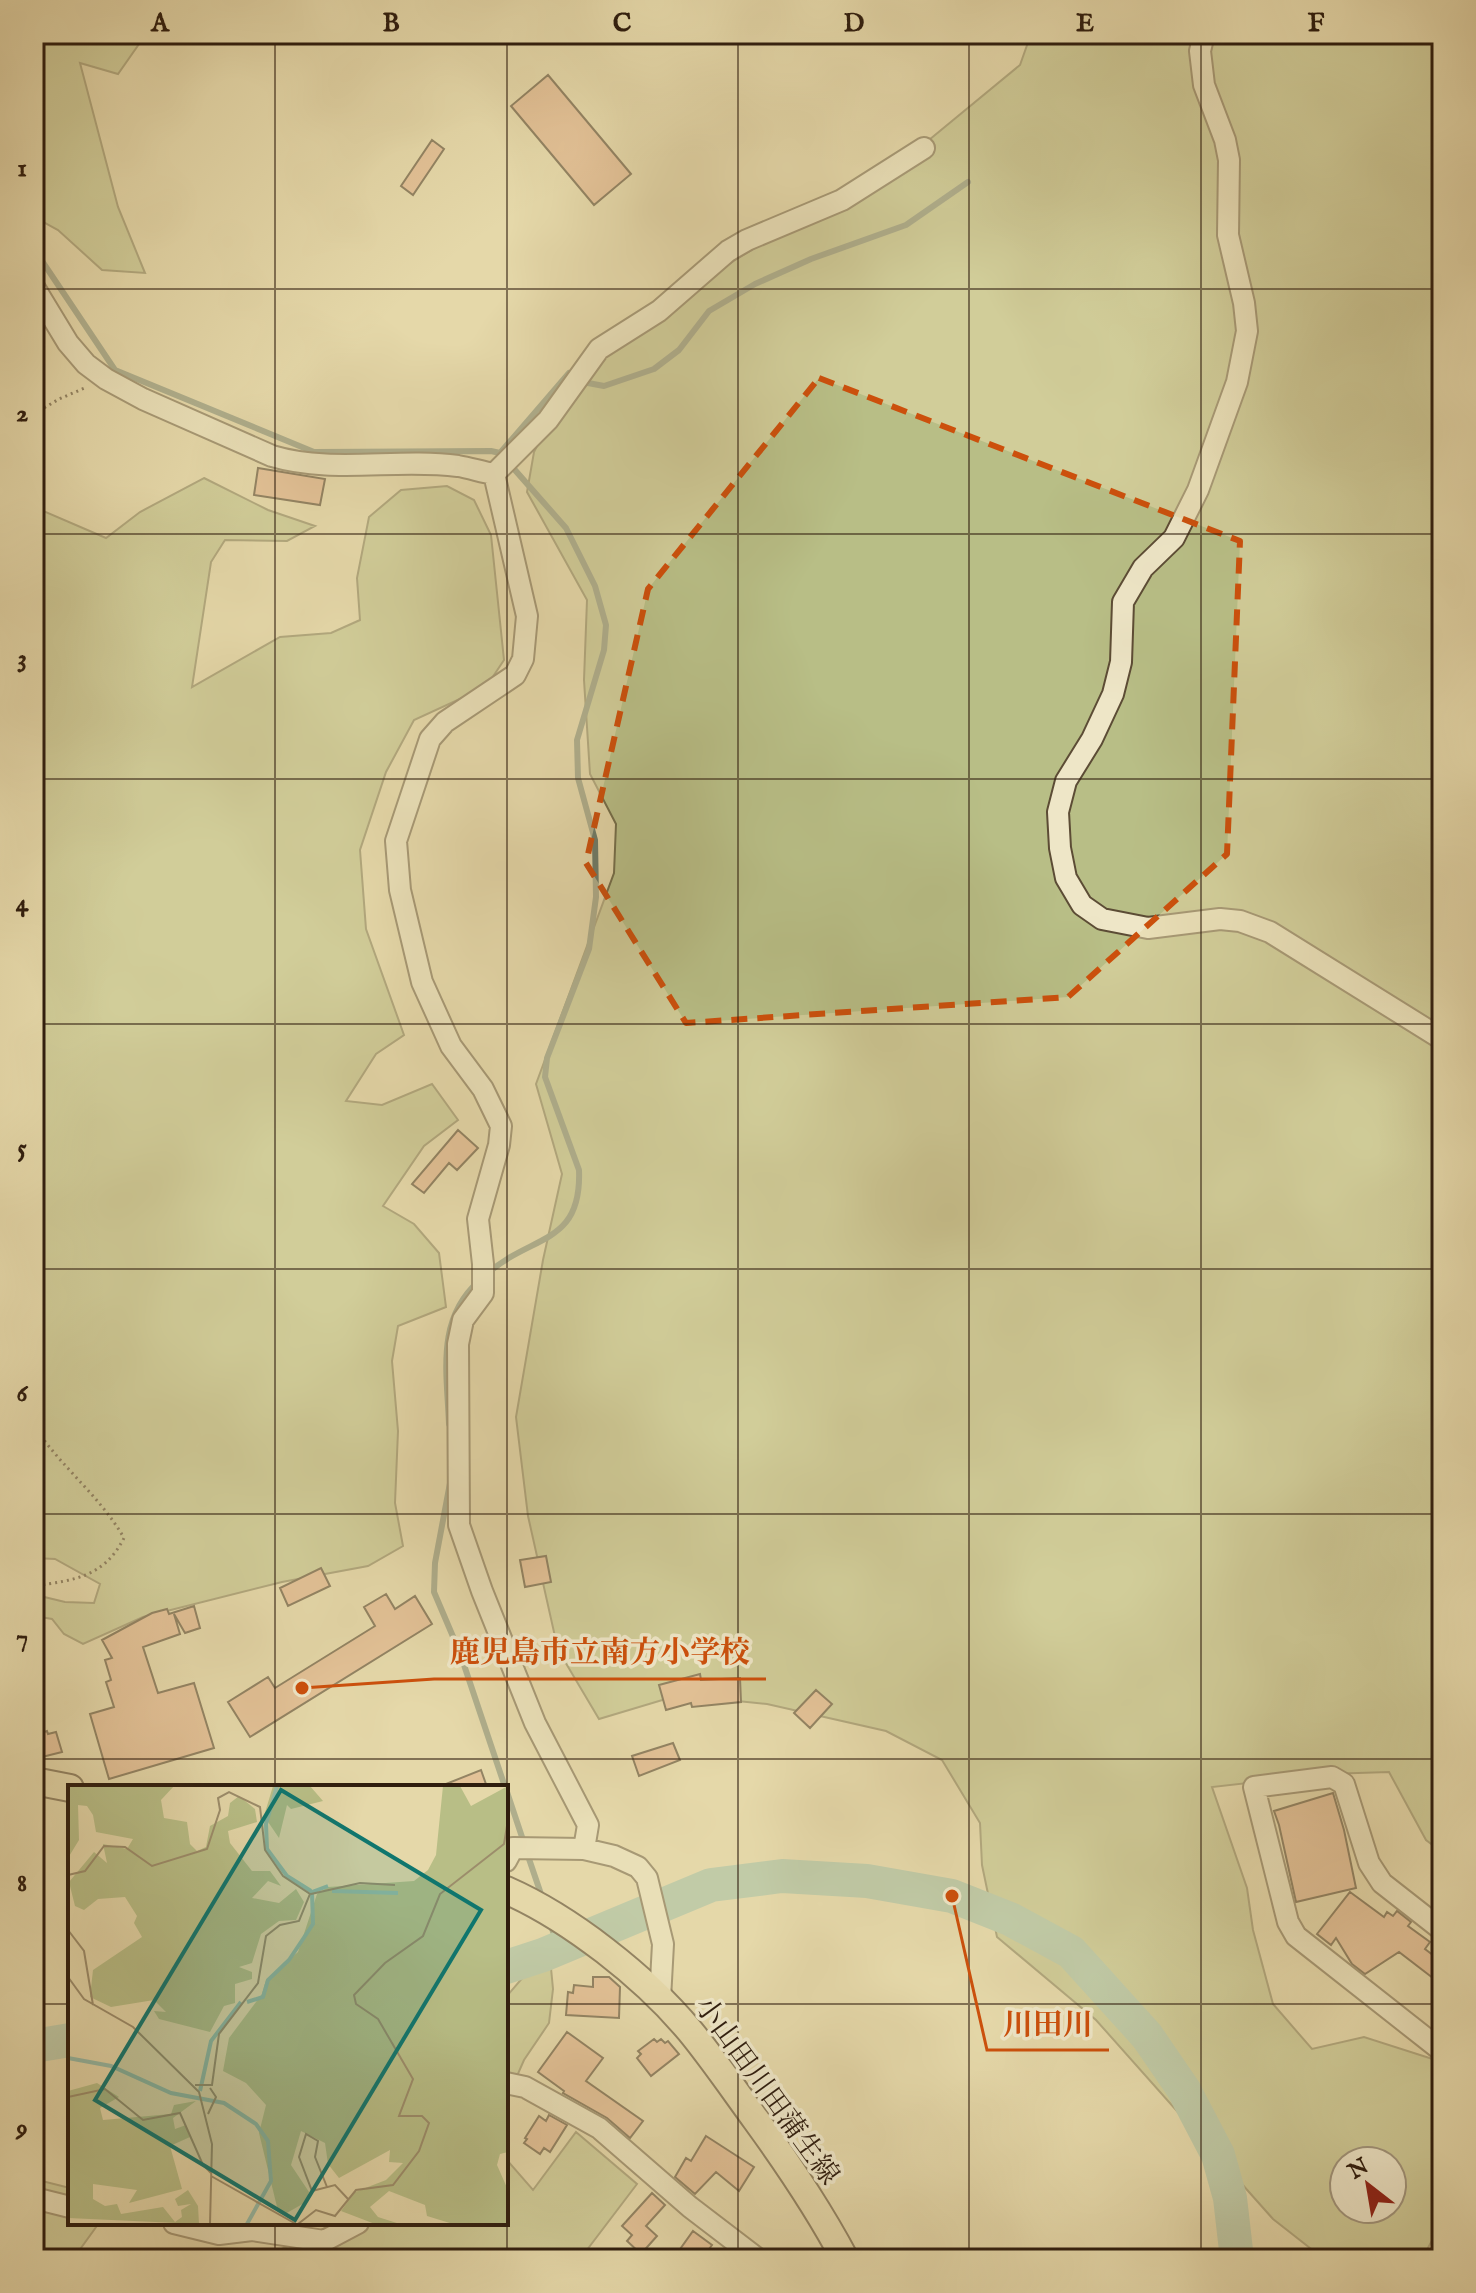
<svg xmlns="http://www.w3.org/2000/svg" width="1476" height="2293" font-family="'IM FELL English','Noto Serif JP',serif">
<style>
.green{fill:#b8be86;stroke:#746e4a;stroke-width:2;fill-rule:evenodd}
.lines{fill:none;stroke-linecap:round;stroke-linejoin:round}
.stream{stroke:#6d7b69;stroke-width:6}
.river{stroke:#96baa5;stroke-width:34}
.building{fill:#dfa681;stroke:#2f1d0e;stroke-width:2}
.minor-casing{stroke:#5c4c35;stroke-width:24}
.major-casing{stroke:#2f1d0e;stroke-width:30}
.path{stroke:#2f1d0e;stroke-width:3;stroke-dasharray:2 4;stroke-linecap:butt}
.minor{stroke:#eee6c7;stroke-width:20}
.major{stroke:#e5d8a9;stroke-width:26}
.marked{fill:none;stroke:#cc500c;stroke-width:6;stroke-dasharray:16 10;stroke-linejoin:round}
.grid{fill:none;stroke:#2f1d0e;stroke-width:2;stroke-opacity:0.55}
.labels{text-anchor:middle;stroke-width:7;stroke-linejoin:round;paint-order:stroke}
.street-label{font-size:28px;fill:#2f1d0e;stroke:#eee6c7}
.inset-river{fill:none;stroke:#96baa5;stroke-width:4}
.inset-road{fill:none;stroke:#9c8d6b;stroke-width:2}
.view{fill:#0f766e;fill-opacity:0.15;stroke:#0f766e;stroke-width:4}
.inset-edge{fill:none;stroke:#2f1d0e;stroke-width:4}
.leader{fill:none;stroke:#cc500c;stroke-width:3}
.callout-dot{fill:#cc500c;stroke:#eee6c7;stroke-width:3}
.callout-label{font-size:30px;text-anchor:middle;font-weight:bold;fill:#cc500c;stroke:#eee6c7;stroke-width:7;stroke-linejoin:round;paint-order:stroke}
.neatline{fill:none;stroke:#2f1d0e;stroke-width:3}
.grid-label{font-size:26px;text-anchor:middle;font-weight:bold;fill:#2f1d0e}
</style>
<rect width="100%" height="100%" fill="#e5d8a9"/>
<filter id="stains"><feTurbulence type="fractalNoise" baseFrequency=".0025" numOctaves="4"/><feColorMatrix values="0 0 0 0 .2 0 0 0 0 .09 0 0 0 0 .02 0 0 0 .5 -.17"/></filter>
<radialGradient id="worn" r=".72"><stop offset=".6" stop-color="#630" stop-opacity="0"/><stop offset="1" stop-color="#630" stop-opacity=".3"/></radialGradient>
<!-- green -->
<path class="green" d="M34,34H146L118,74L80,63L118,207L145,273L102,270L58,230L34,217Z
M1031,34H1442V1852L1426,1840L1389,1772L1326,1774L1212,1787L1247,1888L1253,1930L1273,2004L1312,2049L1364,2037L1442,2062V2222L1422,2259H1324L1273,2219L1096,2020L997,1937L982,1865L980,1823L942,1760L886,1731L767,1704L679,1695L599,1719L558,1650L528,1516L516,1417L543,1260L562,1174L536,1084L614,873L616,824L590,774L584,680L587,600L527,492L534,452L572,374L735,260L912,154L1020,65ZM1344,2161H1392V2209H1344Z
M204,478L268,510L315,526L287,541L225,540L211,562L192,687L280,637L331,633L360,620L357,578L369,517L401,490L447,486L474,500L491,535L504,660L486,687L414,720L386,772L360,850L366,929L404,1035L376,1054L346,1101L382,1105L432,1084L458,1120L424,1146L383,1206L414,1224L439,1253L446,1307L398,1326L392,1361L398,1431L395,1503L403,1546L368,1566L282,1582L143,1617L83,1644L64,1634L52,1619L34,1616V1609L40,1596L65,1602L94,1603L100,1584L55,1559L34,1558V507L106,538L140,512Z
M551,1968L553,1989L549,2023L524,2060L506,2101V1997L530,1969Z
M576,2132L637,2184L580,2259H261L335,2223H506V2159L533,2190Z
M34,2179L70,2188V2223H99L73,2259H34Z"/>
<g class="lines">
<!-- stream -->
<path class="stream" d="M34,249L115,370L314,452L491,451L500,453
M588,383L604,386L654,369L679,350L709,311L755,284L811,259L906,225L968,182
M487,1274C531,1234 582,1246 579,1170L545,1077L547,1058L589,949L596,897L595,840L578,778L577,740L604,650L606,625L595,586L566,528L500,453L569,373
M449,1424C447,1372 436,1319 479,1281
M450,1483L435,1563L434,1592L460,1653L505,1787
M506,1789L524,1843
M527,1853L543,1900
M551,1926L559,1948"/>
<!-- river -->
<path class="river" d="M506,1967L543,1955L711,1885L782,1876L867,1881L952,1896L1010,1919L1071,1952L1147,2036L1184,2090L1218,2155L1230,2198L1237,2259
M34,2046L70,2040"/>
</g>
<!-- building -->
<path class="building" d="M548,75L631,174L594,205L511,106Z
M432,140L444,149L413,195L401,186Z
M258,468L325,479L320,505L254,495Z
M458,1130L478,1148L457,1170L449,1163L424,1193L412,1184Z
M546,1556L551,1582L525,1587L520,1560Z
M321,1568L330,1586L288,1606L280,1588Z
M386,1594L395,1609L415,1596L432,1624L250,1737L228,1702L268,1677L275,1688L375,1626L364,1607Z
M194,1606L200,1628L185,1633L174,1614L180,1634L143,1647L158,1693L194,1683L214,1748L109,1779L90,1714L114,1707L106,1682L111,1680L105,1660L112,1658L102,1640L152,1613L167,1609L169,1614Z
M700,1674L701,1680L740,1678L741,1702L692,1707L691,1703L666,1710L659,1685Z
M816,1690L832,1704L810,1728L794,1713Z
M47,1731L48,1734L56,1732L62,1752L34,1759V1735Z
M673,1743L680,1760L639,1776L632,1756Z
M481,1770L487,1787H441V1786Z
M1333,1793L1344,1830L1356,1888L1296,1902L1279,1825L1274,1811Z
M1350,1892L1384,1917L1387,1912L1393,1916L1397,1911L1411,1922L1408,1926L1430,1942L1425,1949L1442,1962V1985L1399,1952L1365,1974L1352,1964L1336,1938L1331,1945L1317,1934Z
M593,1977H609L620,1987L619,2018L566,2015L568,1992L573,1993L574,1985L593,1987Z
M567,2032L603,2058L586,2081L643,2121L630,2138L607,2118L563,2093L564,2091L538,2072Z
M654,2039L657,2042L661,2039L665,2043L668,2041L679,2054L651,2076L637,2058L641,2054L638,2051Z
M549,2115L567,2125L550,2152L544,2148L540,2154L524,2143L527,2139L525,2138L539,2116L546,2121Z
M706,2136L754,2167L739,2191L716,2172L695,2194L675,2177L686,2158L691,2161Z
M652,2193L665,2205L646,2226L657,2236L641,2254L627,2241L632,2235L622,2226Z
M693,2231L712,2245L702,2259H673Z"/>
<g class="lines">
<defs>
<path id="minor" d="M1204,34L1200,51L1204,85L1225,140L1229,160L1228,235L1244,303L1247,331L1237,382L1198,490L1174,538L1143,568L1123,602L1121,662L1113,694L1092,739L1066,781L1058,812L1060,848L1066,878L1082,905L1102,919L1148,928L1220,919L1240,921L1270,932L1442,1039
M34,287L68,343L86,364L106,379L143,399L272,456C332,474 396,458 458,466C470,468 482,472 494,474L527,616L523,659L515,675L445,722L430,739L396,841L400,890L422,982L451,1046L483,1089L501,1126L499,1145L478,1219L483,1264V1293L463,1320L458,1344L459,1525L482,1591L535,1723L588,1825L584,1849L513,1848L506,1861
M494,474L548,420L599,349L659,311L728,251L747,240L842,200L924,148
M584,1849L614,1856L638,1867L647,1878L663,1944L660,1999
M1442,1930L1382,1883L1369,1863L1344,1784L1332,1777L1254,1787L1288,1922L1296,1936L1442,2051
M506,2083L525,2087L599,2128L690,2207L758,2259
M34,2198L70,2207
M174,2223L219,2234L252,2230L324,2241L358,2223"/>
<path id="major" d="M34,1781L70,1788
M506,1890C570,1918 645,1977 690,2031C713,2059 734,2090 756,2120C788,2164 819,2210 845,2259"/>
</defs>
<!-- minor casing -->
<use href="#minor" class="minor-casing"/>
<!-- major casing -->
<use href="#major" class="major-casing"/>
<!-- path -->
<path class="path" d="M34,414L59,399L87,387
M34,1426C60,1466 100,1496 124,1538C104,1577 75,1580 34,1586"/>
<!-- minor -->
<use href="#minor" class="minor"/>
<!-- major -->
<use href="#major" class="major"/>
</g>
<!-- marked area -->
<path d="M0 0H1476V2293H0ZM819,378L1240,541L1227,854L1068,997L686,1023L586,863L648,589Z" fill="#e5d8a9" fill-opacity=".55" fill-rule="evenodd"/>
<path class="marked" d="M819,378L1240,541L1227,854L1068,997L686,1023L586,863L648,589Z"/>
<!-- grid -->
<path class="grid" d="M275,34V1787M507,34V2259M738,34V2259M969,34V2259M1201,34V2259M34,289H1442M34,534H1442M34,779H1442M34,1024H1442M34,1269H1442M34,1514H1442M34,1759H1442M34,2004H70M506,2004H1442M275,2223V2259"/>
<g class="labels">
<!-- street labels -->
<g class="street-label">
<text transform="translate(768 2090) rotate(54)" y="10">小山田川田蒲生線</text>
</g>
</g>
<!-- overview -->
<g transform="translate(68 1785)">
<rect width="440" height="440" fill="#e5d8a9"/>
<path d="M0,1H106L93,15L96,33L119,37L122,59L129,66L138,62L142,41L160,31L162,18L171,11L187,24L189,37L160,46L162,58L184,86H202L213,101L200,96L184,113L211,118L228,104L236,117L228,135L211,136L193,149L184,178L171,182L184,187V194L167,199V218L156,221L142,247L91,234L86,226L98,227L86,215L43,222L22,212L25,185L74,152L66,138L69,131L57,112L30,114L16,125L7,121L1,97L26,67L39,78L35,59L59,64L65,54L28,47L25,30L19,21L10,20L11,55L0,73ZM205,1H242L255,16L223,24L219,20L211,53L196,31ZM375,1H392L403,21L440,1V367L432,369L429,380L440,405V439H385L359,431L357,420L321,406L302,422L310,432L332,439H307L273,426L287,407L318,395L335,378L321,377L322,365L271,393L260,379L257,358L233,346L223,380L241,407L238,417L217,429L210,426L191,348L198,320L178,298L155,286L161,253L194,209L198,195L230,167L249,109L260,102L346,96L360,85L368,70ZM29,298L51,312L32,323L35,335L103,329L106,320L128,316L105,333L107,344L118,340L122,352L102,361L114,404L61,418L69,405L25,399V414L37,421L49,419L53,429L95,422L107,437L114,432L113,425L123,419L110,421L107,414L120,405L130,421L131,439L0,433V306Z" fill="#b8be86"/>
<path class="inset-river" d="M209,1L198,39L199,64L219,91L243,106M264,106L330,108M179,217L195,212L200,195L221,175L245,139L244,107L260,101M0,273L43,281L103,308L156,318L188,339L200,356L203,396L179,439M132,306L143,256L173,217"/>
<path class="inset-road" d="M0,90L17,86L36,61L57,62L84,81L139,64L152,25L150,13L161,7L192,22L197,65L215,91L242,109L231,136L212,140L198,151L190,198L151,249L144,300H127M243,109L292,98L327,100M0,145L16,166L25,220M0,192L16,214L65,242L131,307L144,359L142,439M0,312L37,304L75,335L112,328L135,380L143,388M140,329L148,312L142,303M143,391L228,439M259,402L247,372L250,356L238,349L231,372L244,406L267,400L280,414M230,439L248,425L267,431L288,405L325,400L351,366L361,338L354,331H331L345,294L310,234L288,219L286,210L317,178L355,151L372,109L436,59L440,35"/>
<path class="view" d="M213,5L413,125L227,435L27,315Z"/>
<rect width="440" height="440" class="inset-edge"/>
</g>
<!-- callouts -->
<path class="leader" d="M302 1688L434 1679H766M952 1896L987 2050H1109"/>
<g class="callout-dot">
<circle cx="302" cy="1688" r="8"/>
<circle cx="952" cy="1896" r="8"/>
</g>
<g class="callout-label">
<text x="600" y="1662">鹿児島市立南方小学校</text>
<text x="1048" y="2034">川田川</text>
</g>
<!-- margin -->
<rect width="1476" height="2293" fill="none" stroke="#e5d8a9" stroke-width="88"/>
<!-- north arrow -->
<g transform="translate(1368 2185) rotate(329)"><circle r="38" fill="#eee6c7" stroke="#a2967d" stroke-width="2"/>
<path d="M0-6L14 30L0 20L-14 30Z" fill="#8f2418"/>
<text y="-12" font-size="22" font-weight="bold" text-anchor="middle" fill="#2f1d0e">N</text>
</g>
<rect x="44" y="44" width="1388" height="2205" class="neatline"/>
<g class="grid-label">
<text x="160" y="31">A</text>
<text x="391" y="31">B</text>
<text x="622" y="31">C</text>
<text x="854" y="31">D</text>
<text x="1085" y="31">E</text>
<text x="1316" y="31">F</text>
<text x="22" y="176">1</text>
<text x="22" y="421">2</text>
<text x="22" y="666">3</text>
<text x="22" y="911">4</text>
<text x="22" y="1156">5</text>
<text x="22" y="1401">6</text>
<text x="22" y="1646">7</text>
<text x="22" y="1891">8</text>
<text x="22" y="2136">9</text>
</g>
<rect width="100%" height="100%" filter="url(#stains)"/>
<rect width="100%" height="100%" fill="url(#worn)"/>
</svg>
